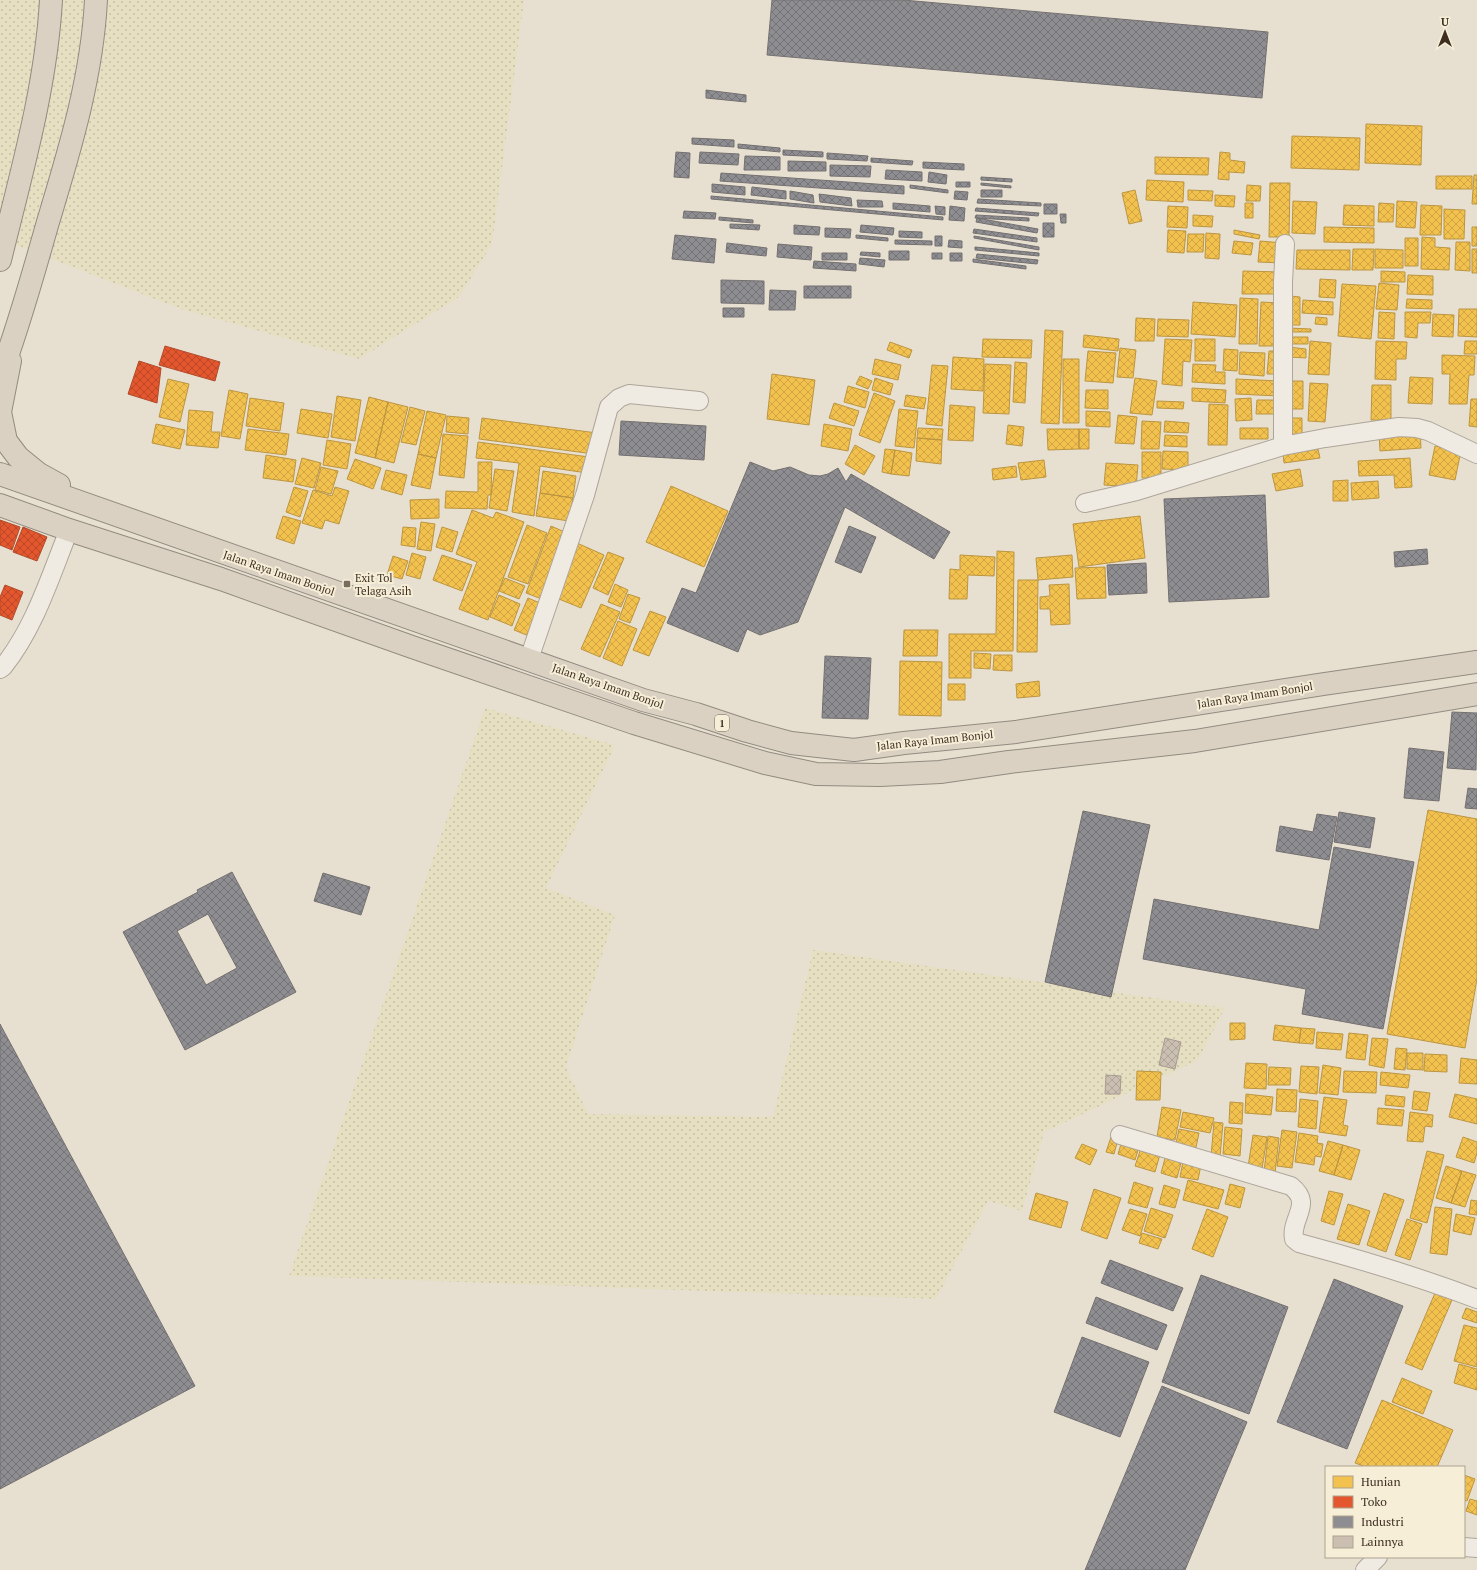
<svg xmlns="http://www.w3.org/2000/svg" width="1477" height="1570" font-family="'PT Serif',serif">
<style>
.farmland{fill:url(#farmland-dots)}
.homes{fill:url(#homes-cross-hatch);stroke:#bc9540}
.shops{fill:url(#shops-cross-hatch);stroke:#b24b2a}
.industry{fill:url(#industry-cross-hatch);stroke:#757070;fill-rule:evenodd}
.building{fill:url(#building-cross-hatch);stroke:#a89c90}
.lines{fill:none;stroke-linecap:round;stroke-linejoin:round}
.street-casing{stroke:#ada599;stroke-width:20}
.highway-casing{stroke:#928b80;stroke-width:24}
.street{stroke:#efebe3;stroke-width:18}
.highway{stroke:#dad1c2;stroke-width:22}
.poi-dot{fill:#786c5e;stroke:#f7eed8;stroke-width:1.5}
.labels{text-anchor:middle;stroke-width:4;stroke-linejoin:round;paint-order:stroke}
.shield{fill:#f7eed8;stroke:#756857;stroke-width:1}
.shield-label{font-size:10px;font-weight:bold;fill:#3d2e20}
.street-label{font-size:11px;fill:#3d2e20;stroke:#f7eed8}
.poi-label{font-size:11px;fill:#3d2e20;stroke:#f7eed8;text-anchor:start}
</style>
<defs>
<pattern id="farmland-dots" width="8" height="8" patternUnits="userSpaceOnUse"><rect width="8" height="8" fill="#e6dfc2"/><path d="M2 2h.1M6 6h.1" fill="none" stroke="#c6c0a6" stroke-width="1.8" stroke-linecap="round"/></pattern>
<pattern id="homes-cross-hatch" width="8" height="8" patternUnits="userSpaceOnUse"><rect width="8" height="8" fill="#f2c14e"/><path d="M0 0l8 8M0 8l8-8" fill="none" stroke="#d0a644"/></pattern>
<pattern id="shops-cross-hatch" width="8" height="8" patternUnits="userSpaceOnUse"><rect width="8" height="8" fill="#e4572e"/><path d="M0 0l8 8M0 8l8-8" fill="none" stroke="#ba4827"/></pattern>
<pattern id="industry-cross-hatch" width="8" height="8" patternUnits="userSpaceOnUse"><rect width="8" height="8" fill="#8d8d92"/><path d="M0 0l8 8M0 8l8-8" fill="none" stroke="#747477"/></pattern>
<pattern id="building-cross-hatch" width="8" height="8" patternUnits="userSpaceOnUse"><rect width="8" height="8" fill="#cbbfb2"/><path d="M0 0l8 8M0 8l8-8" fill="none" stroke="#afa499"/></pattern>
</defs>
<rect width="100%" height="100%" fill="#e7e0d1"/>
<!-- farmland -->
<path class="farmland" d="M0,0H524L492,244L459,297L359,359L181,309L0,239Z
M485,708L615,745L546,888L615,915L566,1067L588,1114L773,1117L813,950L1225,1008L1198,1060L1044,1132L1022,1211L988,1201L936,1299L289,1276Z"/>
<!-- homes -->
<path class="homes" d="M1366,124L1422,126L1421,165L1365,163Z
M1292,136L1360,138L1359,170L1291,168Z
M1220,152L1230,153V160L1245,162L1244,173L1229,172V180L1218,179Z
M1155,157L1209,158L1208,175L1155,174Z
M1474,175H1477V204H1472Z
M1436,176H1472V189H1436Z
M1147,180L1184,182L1183,202L1146,200Z
M1270,183H1290L1289,237H1269Z
M1247,185L1261,186L1260,201H1246Z
M1135,190L1142,221L1129,224L1122,193Z
M1188,190L1213,191L1212,201L1188,200Z
M1215,195L1235,196L1234,207L1215,206Z
M1293,201L1317,202L1315,234L1292,233Z
M1397,201L1417,202L1415,228L1396,227Z
M1245,203H1253V218H1245Z
M1379,203L1394,204L1393,222H1378Z
M1344,205L1374,206V226L1343,225Z
M1421,205L1442,206L1441,235H1420Z
M1168,206L1188,207L1187,228L1167,227Z
M1444,209L1465,210L1464,239H1444Z
M1193,215L1213,216L1212,227L1193,226Z
M1324,227L1374,228V243L1324,242Z
M1472,227H1477V246H1472Z
M1168,230L1186,231L1184,253L1167,252Z
M1234,230L1260,235L1259,239L1234,234Z
M1206,233L1220,234L1219,259L1205,258Z
M1188,234H1204L1203,252H1187Z
M1422,237L1435,238V247L1450,248L1449,270L1421,269Z
M1405,238H1418V266H1405Z
M1234,241L1253,243L1251,255L1232,253Z
M1260,241L1283,243L1281,263L1258,262Z
M1456,242H1470V271L1455,270Z
M1353,249H1374L1373,270H1352Z
M1375,249L1403,250V268H1375Z
M1472,249H1477V273H1472Z
M1297,250H1350V270L1296,269Z
M1243,271L1280,272L1279,294H1242Z
M1381,271L1405,272V282H1381Z
M1408,275L1433,276V295L1407,294Z
M1320,279L1336,280L1335,298L1319,297Z
M1379,283L1399,285L1397,310L1376,309Z
M1342,284L1376,286L1371,339L1338,336Z
M1290,296L1300,297V325H1289Z
M1240,298L1258,299L1257,344H1239Z
M1407,299L1432,300V309L1406,308Z
M1303,300L1333,302V315L1302,313Z
M1193,302L1237,305L1235,337L1191,334Z
M1261,302L1280,303L1279,346H1259Z
M1459,309H1477V337L1458,336Z
M1379,312L1395,313L1394,339L1378,338Z
M1405,312H1431L1430,323H1418L1417,338L1405,337Z
M1433,314L1454,315L1453,337L1432,336Z
M1316,317L1327,318V325L1315,324Z
M1136,318L1155,319L1154,341H1135Z
M1158,319L1189,320L1188,337L1157,336Z
M1288,328L1311,329V332H1288Z
M1045,330L1063,331L1059,424L1041,423Z
M1084,335L1119,339L1118,351L1083,347Z
M1291,337H1308V344H1291Z
M983,339L1032,340L1031,358L982,357Z
M1165,339L1192,340L1190,362L1183,361L1182,386L1162,384Z
M1195,339H1215V361H1195Z
M1310,341L1331,343L1329,375L1308,374Z
M1376,341L1407,342L1406,359H1396V380L1375,379Z
M1465,341H1477V354H1464Z
M890,342L912,350L909,358L887,350Z
M1288,347L1306,349V358L1288,357Z
M1120,348L1136,350L1133,378L1117,377Z
M1224,349L1238,350L1237,371L1223,370Z
M1088,351L1116,353L1113,383L1085,381Z
M1269,351H1281L1279,374H1267Z
M1240,352L1265,353L1264,376L1239,374Z
M1442,355L1475,356L1474,375H1469L1467,404H1449L1450,374H1442Z
M953,357L984,359L983,391L951,389Z
M875,359L901,365L898,380L872,374Z
M1063,359H1079V423H1063Z
M1015,362L1027,363L1025,403L1013,402Z
M985,364L1011,365L1009,414L983,413Z
M1193,364L1216,365L1215,372H1225V384L1192,382Z
M932,365L948,366L942,426L926,424Z
M772,374L815,380L809,425L767,419Z
M860,376L872,381L868,389L856,384Z
M1410,377L1433,378L1432,404L1408,403Z
M875,378L893,384L890,395L872,390Z
M1135,378L1157,381L1152,415L1130,413Z
M168,379L189,384L180,422L159,417Z
M1236,379L1280,381L1279,396L1236,394Z
M1292,381H1303V409H1292Z
M1310,383L1328,384L1325,422L1308,421Z
M1372,385H1391V420H1371Z
M848,386L869,392L865,408L844,402Z
M1192,388L1226,390L1225,403L1192,401Z
M229,390L248,394L240,439L221,436Z
M1086,390H1108V409L1085,408Z
M874,393L895,401L880,443L859,435Z
M906,395L926,398L924,409L904,406Z
M337,396L361,400L355,441L331,437Z
M369,397L388,402L375,458L355,453Z
M250,398L284,403L280,431L246,426Z
M1251,398L1252,420L1236,421L1235,399Z
M1471,399H1477V427L1469,426Z
M1257,400H1280V414H1256Z
M1157,401L1184,402L1183,409L1157,408Z
M388,402L408,407L394,463L375,458Z
M834,403L859,411L854,426L829,418Z
M1209,404L1228,405L1227,445H1208Z
M950,405L975,407L973,441L948,440Z
M410,407L425,411L416,445L401,442Z
M301,409L332,414L328,438L297,433Z
M899,409L918,411L914,448L895,446Z
M189,410L213,412L211,432H220L218,448L186,445Z
M427,411L446,415L436,458L418,454Z
M1086,411L1110,412V427L1086,426Z
M1118,415L1137,417L1134,444L1115,443Z
M447,416L469,418L468,434L446,432Z
M482,418L597,433L594,454L479,439Z
M1289,418H1302V440L1289,439Z
M1142,421L1161,422L1159,449H1141Z
M1165,421L1189,423L1188,433L1164,432Z
M156,424L185,430L180,449L152,443Z
M824,424L852,429L848,451L821,446Z
M1008,425L1024,427L1022,446L1006,444Z
M918,428L943,429L942,440L917,438Z
M1240,428H1268V439H1240Z
M248,429L289,434L286,455L245,450Z
M1047,429H1079V449L1048,450Z
M1079,429H1089V449H1079Z
M1420,430L1421,448L1380,451L1379,433Z
M443,434L468,436L464,478L439,475Z
M1165,435L1187,436V447L1164,446Z
M917,438L942,440L941,464L916,461Z
M327,440L351,444L347,469L323,465Z
M478,442L589,457L587,473L540,466L534,516L512,512L519,463L476,458Z
M855,445L875,456L864,475L845,464Z
M1435,446L1461,451L1455,480L1429,475Z
M885,449L895,450L891,474L882,472Z
M1318,449L1320,458L1284,463L1283,454Z
M895,450L912,453L909,476L891,474Z
M1163,451L1188,452V470L1162,469Z
M1142,452H1161V478H1142Z
M418,454L436,458L430,489L411,485Z
M266,455L296,460L293,482L263,478Z
M302,458L321,463L314,488L295,484Z
M1410,458L1412,487L1395,488L1394,475L1359,476L1358,461Z
M355,459L381,468L373,489L347,479Z
M1044,460L1046,477L1021,480L1018,463Z
M478,462H492L491,495H488L487,509L445,508L446,491L478,492Z
M1106,463L1138,465L1136,487L1104,485Z
M1016,466L1017,477L993,480L992,469Z
M321,467L338,471L331,494L315,490Z
M495,469L514,471L507,511L489,508Z
M1300,469L1303,486L1276,491L1272,474Z
M386,470L407,475L402,495L381,489Z
M543,471L576,476L573,498L540,493Z
M1348,480V501H1333V481Z
M1378,481L1379,498L1352,500L1351,483Z
M671,486L728,511L704,567L646,542Z
M294,487L308,491L300,517L286,512Z
M335,487L349,491L339,524L325,520L322,529L302,523L313,490L332,496Z
M540,493L573,498L569,521L536,516Z
M439,499V518L411,519L410,500Z
M472,510L493,518L496,512L524,522L488,620L459,609L477,562L456,554Z
M283,516L301,521L294,544L276,538Z
M1140,516L1145,558L1079,567L1073,524Z
M421,522L435,524L431,551L417,549Z
M527,525L547,533L528,584L508,577Z
M551,526L567,533L547,601L526,593Z
M403,527L416,528L415,547L401,545Z
M442,527L458,532L452,552L436,547Z
M577,543L604,555L581,608L554,597Z
M997,551L1014,552L1013,651H971V678H949V634H996Z
M608,552L624,558L608,595L593,588Z
M412,553L426,557L420,579L406,575Z
M442,555L472,565L462,591L433,580Z
M960,555L995,557L994,576L968,575L967,599H949L950,569L960,570Z
M1072,555L1073,577L1038,580L1036,558Z
M393,556L408,561L402,579L387,575Z
M1105,567L1106,598L1077,599L1075,568Z
M505,578L525,586L519,599L499,591Z
M1018,580H1038L1037,652H1017Z
M615,584L628,590L621,607L608,602Z
M1069,584L1070,624L1051,625L1050,609H1040V597L1050,596L1049,585Z
M628,594L640,598L630,623L619,619Z
M499,595L520,604L512,626L490,617Z
M528,598L547,606L534,638L514,630Z
M601,604L620,612L600,657L581,649Z
M650,611L666,617L649,656L633,650Z
M618,621L637,629L622,666L603,658Z
M904,630H938L937,656H903Z
M974,653L991,654L990,669L974,668Z
M994,655H1012V671L993,670Z
M900,661L942,662L941,716L899,715Z
M1039,681L1040,696L1017,698L1016,684Z
M948,684H965V700H948Z
M1428,810L1477,819V979L1465,1048L1387,1034Z
M1230,1023H1245V1039L1230,1040Z
M1275,1025L1301,1028L1299,1043L1273,1040Z
M1301,1028L1315,1029L1313,1044L1299,1043Z
M1317,1032L1343,1034L1341,1050L1316,1048Z
M1349,1033L1368,1035L1365,1060L1346,1058Z
M1372,1038L1388,1039L1384,1068L1369,1065Z
M1396,1048L1407,1049L1405,1070L1394,1069Z
M1407,1053H1423V1070L1407,1069Z
M1425,1054L1447,1055V1072L1424,1071Z
M1461,1058L1477,1060V1084L1459,1083Z
M1246,1063L1267,1064L1266,1089L1244,1088Z
M1323,1065L1341,1068L1338,1095L1319,1093Z
M1301,1066L1319,1067L1317,1094L1299,1092Z
M1269,1067L1291,1068L1290,1085H1268Z
M1137,1071L1161,1072L1160,1100H1136Z
M1344,1071L1377,1072L1376,1093L1343,1092Z
M1381,1072L1410,1075L1408,1088L1380,1085Z
M1277,1089L1297,1090L1296,1112L1276,1111Z
M1414,1091L1430,1093L1427,1111L1412,1109Z
M1246,1094L1273,1097L1271,1115L1245,1113Z
M1455,1094L1477,1099V1124L1449,1117Z
M1386,1095L1405,1097L1404,1107L1385,1105Z
M1324,1097L1347,1100L1343,1125L1348,1126L1346,1136L1319,1132Z
M1300,1099L1318,1101L1316,1129L1298,1127Z
M1230,1102L1243,1103L1242,1124L1229,1123Z
M1162,1107L1181,1110L1175,1140L1157,1137Z
M1378,1108L1404,1110L1402,1126L1377,1124Z
M1183,1112L1214,1118L1210,1133L1180,1127Z
M1410,1112L1433,1115L1432,1127L1425,1126L1423,1142L1407,1141Z
M1214,1122L1223,1123L1220,1157L1211,1156Z
M1225,1127L1242,1129L1240,1156L1223,1154Z
M1179,1129L1199,1133L1195,1152L1175,1148Z
M1282,1130L1297,1132L1292,1168L1277,1166Z
M1299,1133L1318,1136L1317,1143L1323,1144L1321,1157L1315,1156L1314,1165L1295,1162Z
M1253,1135L1267,1137L1262,1169L1248,1167Z
M1268,1136L1279,1138L1275,1173L1264,1172Z
M1111,1137L1118,1139L1114,1154L1106,1152Z
M1463,1137L1477,1142V1153L1474,1163L1456,1157Z
M1122,1141L1139,1147L1135,1160L1118,1154Z
M1328,1141L1343,1145L1334,1175L1319,1171Z
M1082,1144L1097,1150L1090,1165L1075,1158Z
M1142,1145L1161,1151L1155,1172L1135,1166Z
M1343,1145L1360,1150L1351,1180L1334,1175Z
M1167,1151L1183,1155L1177,1178L1161,1173Z
M1427,1151L1444,1155L1427,1223L1410,1218Z
M1184,1156L1202,1160L1198,1180L1180,1177Z
M1446,1166L1462,1171L1451,1203L1436,1198Z
M1462,1171L1476,1175L1465,1207L1451,1203Z
M1188,1180L1224,1190L1218,1209L1183,1200Z
M1134,1182L1153,1188L1147,1208L1128,1203Z
M1230,1184L1245,1188L1240,1208L1225,1204Z
M1164,1185L1180,1190L1175,1208L1159,1204Z
M1094,1189L1121,1198L1107,1239L1081,1230Z
M1329,1191L1343,1194L1334,1225L1321,1221Z
M1036,1193L1068,1202L1061,1228L1029,1219Z
M1384,1193L1404,1200L1386,1252L1367,1245Z
M1471,1200L1477,1201V1215L1469,1214Z
M1348,1204L1370,1211L1359,1245L1337,1239Z
M1435,1207L1452,1209L1447,1255L1430,1253Z
M1151,1208L1173,1215L1165,1238L1144,1231Z
M1130,1209L1147,1214L1140,1236L1122,1230Z
M1207,1209L1228,1217L1213,1257L1192,1249Z
M1456,1214L1475,1218L1471,1235L1453,1231Z
M1407,1219L1422,1224L1410,1260L1395,1255Z
M1142,1233L1162,1239L1158,1249L1139,1243Z
M1438,1286L1455,1293L1422,1370L1405,1363Z
M1466,1308L1477,1312V1323L1462,1318Z
M1464,1325L1477,1328V1367L1454,1361Z
M1459,1364L1477,1369V1390L1454,1383Z
M1402,1378L1432,1391L1423,1414L1392,1402Z
M1382,1400L1453,1430L1437,1467H1366L1355,1463Z
M1464,1475L1475,1479L1467,1501L1464,1500Z
M1470,1499L1477,1501V1515L1466,1511Z"/>
<!-- shops -->
<path class="shops" d="M165,346L220,362L215,381L159,365Z
M139,361L161,368L157,403L128,394Z
M0,520L20,527L12,550L0,545Z
M23,527L47,537L37,561L13,552Z
M5,585L23,592L12,620L0,615V597Z"/>
<!-- industry -->
<path class="industry" d="M772,0H903L1268,32L1262,98L767,55Z
M706,90L746,95V102L706,98Z
M692,138L734,140V147L692,144Z
M738,144L780,148V152L738,148Z
M783,150L823,152V157L783,155Z
M676,152L690,153L689,178L674,177Z
M700,152L739,154L738,165L699,163Z
M827,153L868,156L867,161L827,159Z
M745,156L780,157V170H744Z
M871,158L913,161L912,165L871,162Z
M788,161L826,162V171H788Z
M923,162L964,164V170L923,168Z
M830,165L871,166L870,177L830,176Z
M886,170L922,172V181L885,179Z
M929,172L947,175L946,184L928,182Z
M721,173L904,186V194L720,181Z
M981,177L1012,179V182L981,180Z
M956,182H970V187H956Z
M981,183L1011,186V188L981,185Z
M712,184L745,187V195L712,192Z
M910,185L948,190V193L910,188Z
M752,187L786,191V199L751,195Z
M981,190H1002V197H981Z
M790,191L813,195L814,203L790,199Z
M955,191L968,192L967,200L954,199Z
M819,194L851,198L852,206L820,202Z
M711,196L943,217V220L711,199Z
M978,199L1041,203V206L977,203Z
M857,200L882,201L883,207H858Z
M893,203L930,206V212L893,209Z
M1044,204H1057V214H1044Z
M935,206L945,207V215L936,214Z
M950,206L965,208L964,221L949,220Z
M976,208L1039,213L1038,216L975,211Z
M684,211L716,213L715,219L683,218Z
M1060,214H1066V223H1061Z
M976,215L1029,218V221L975,218Z
M719,217L753,220V223L719,220Z
M977,218L1038,229L1037,233L976,222Z
M1043,223H1054V237H1043Z
M730,224L760,225L759,230L730,228Z
M794,225L820,227L819,235L794,234Z
M861,225L894,228L893,235L860,232Z
M825,228L851,229L850,238L825,237Z
M974,229L1037,238V242L973,233Z
M899,231L922,232V238L899,237Z
M675,235L716,239L714,263L672,259Z
M856,235L888,238V241L856,238Z
M935,236H942V246H935Z
M974,236L1039,247V250L974,238Z
M895,240L932,241V245L895,244Z
M949,240L962,241V248L948,247Z
M727,243L767,248L766,256L726,252Z
M778,244L812,247L811,260L777,257Z
M975,247L1039,253V256L975,250Z
M889,251H909V260H889Z
M861,252L880,253V257L860,255Z
M822,253H847V260H822Z
M932,253H942V259H932Z
M950,253H962V261H950Z
M977,254L1038,260L1037,264L976,258Z
M860,258L885,260L884,267L859,264Z
M973,259L1026,266V269L973,262Z
M814,261L856,264V271L813,268Z
M721,280L764,281V304L721,303Z
M804,286H851V298H804Z
M770,290L796,291L795,310H769Z
M723,308H744V317H723Z
M621,421L706,426L704,460L619,455Z
M750,462L773,471L790,467L809,475L820,476L828,474L838,468L846,482L851,474L950,532L934,559L845,507L798,622L760,635L747,629L738,652L667,623L682,588L696,593Z
M1265,495L1269,597L1169,602L1164,499Z
M849,526L876,537L861,573L835,562Z
M1427,549L1428,564L1395,567L1394,552Z
M1146,563L1147,593L1109,595L1107,565Z
M825,656L871,658L868,719L822,718Z
M1452,712L1477,713L1476,770L1447,768Z
M1409,748L1444,752L1439,801L1404,798Z
M1468,788L1477,789V809L1465,808Z
M1083,811L1150,825L1111,997L1045,982Z
M1339,812L1375,818L1370,848L1334,842Z
M1317,814L1337,817L1329,860L1276,851L1280,826L1313,832Z
M1334,847L1414,862L1383,1029L1302,1014L1306,989L1143,959L1154,899L1319,930Z
M232,872L296,992L185,1050L123,932L198,892L197,890ZM208,914L237,968L206,985L177,931Z
M323,873L370,887L361,915L314,901Z
M0,1024L195,1386L0,1489Z
M1110,1260L1183,1288L1173,1311L1101,1283Z
M1201,1275L1288,1307L1249,1414L1162,1382Z
M1334,1279L1403,1306L1347,1449L1277,1422Z
M1096,1297L1167,1325L1157,1350L1086,1323Z
M1082,1337L1149,1362L1120,1437L1054,1412Z
M1162,1386L1247,1422L1185,1570H1085Z"/>
<!-- building -->
<path class="building" d="M1165,1038L1181,1042L1175,1069L1159,1065Z
M1106,1075L1121,1076L1120,1094H1105Z"/>
<g class="lines">
<defs>
<path id="street" d="M1283,446V282L1285,244
M1085,503L1137,491L1283,446L1325,438L1399,427L1417,428L1428,431L1477,454
M529,659L585,495L609,407L619,398L629,394L699,401
M0,669L3,667C35,627 50,577 69,530
M1120,1135L1291,1186C1314,1204 1290,1218 1294,1239L1299,1243C1359,1259 1419,1277 1477,1299
M1464,1547L1477,1548
M1365,1570L1378,1557"/>
<path id="highway" d="M0,260C21,174 46,88 51,0
M10,361L0,412L6,441L18,457L39,474L59,485
M0,376C19,326 33,274 48,222C70,149 92,77 96,0
M0,474L643,700L696,714L747,731L791,743L854,750L904,743L1016,732L1324,684L1477,662
M0,505L69,530L221,579L412,647L634,723L765,763L816,774L880,775L940,772L1009,762L1195,741L1477,694"/>
</defs>
<!-- street casing -->
<use href="#street" class="street-casing"/>
<!-- highway casing -->
<use href="#highway" class="highway-casing"/>
<!-- street -->
<use href="#street" class="street"/>
<!-- highway -->
<use href="#highway" class="highway"/>
</g>
<!-- markers -->
<rect class="poi-dot" x="343" y="580" width="8" height="8" rx="2"/>
<g class="labels">
<!-- shield labels -->
<rect class="shield" x="715" y="715" width="14" height="16" rx="3"/>
<g class="shield-label">
<text x="722" y="727">1</text>
</g>
<!-- street labels -->
<g class="street-label">
<text transform="translate(279 573) rotate(19)" y="4">Jalan Raya Imam Bonjol</text>
<text transform="translate(608 686) rotate(19)" y="4">Jalan Raya Imam Bonjol</text>
<text transform="translate(1255 695) rotate(-9)" y="4">Jalan Raya Imam Bonjol</text>
<text transform="translate(935 740) rotate(-6)" y="4">Jalan Raya Imam Bonjol</text>
</g>
<!-- poi labels -->
<g class="poi-label">
<text x="355" y="582">Exit Tol<tspan x="355" dy="13">Telaga Asih</tspan></text>
</g>
</g>
<!-- legend -->
<rect x="1325" y="1466" width="140" height="92" fill="#f7eed8" stroke="#ada18e"/>
<rect x="1333" y="1476" width="20" height="12" fill="#f2c14e" stroke="#ada18e"/>
<text x="1361" y="1486" font-size="12" fill="#3d2e20">Hunian</text>
<rect x="1333" y="1496" width="20" height="12" fill="#e4572e" stroke="#ada18e"/>
<text x="1361" y="1506" font-size="12" fill="#3d2e20">Toko</text>
<rect x="1333" y="1516" width="20" height="12" fill="#8d8d92" stroke="#ada18e"/>
<text x="1361" y="1526" font-size="12" fill="#3d2e20">Industri</text>
<rect x="1333" y="1536" width="20" height="12" fill="#cbbfb2" stroke="#ada18e"/>
<text x="1361" y="1546" font-size="12" fill="#3d2e20">Lainnya</text>
<!-- north arrow -->
<g transform="translate(1445 32)" stroke="#f7eed8" stroke-width="3" paint-order="stroke">
<path d="M0-3L7 15L0 10L-7 15Z" fill="#3d2e20"/>
<text y="-6" font-size="11" font-weight="bold" text-anchor="middle" fill="#3d2e20">U</text>
</g>
</svg>
